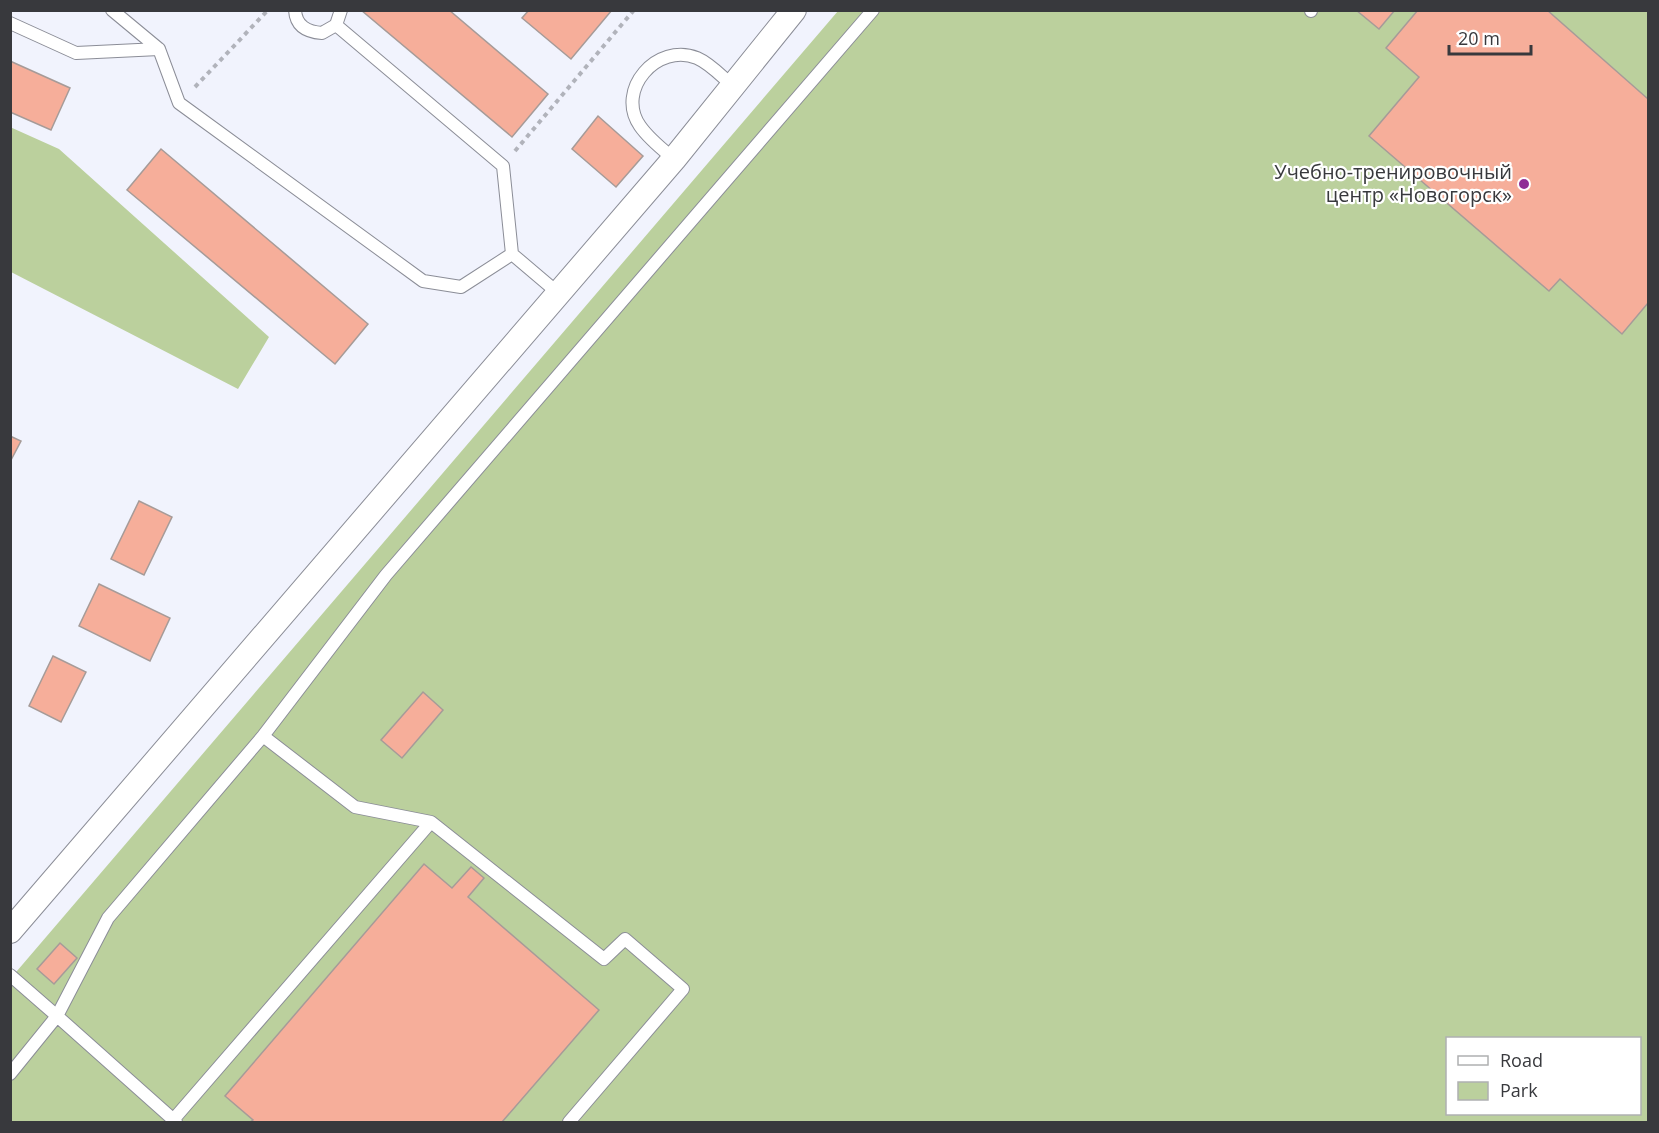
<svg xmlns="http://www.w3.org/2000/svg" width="1659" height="1133" font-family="'Open Sans',sans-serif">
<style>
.green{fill:#bbd09d;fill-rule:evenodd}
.building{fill:#f6ae9a;stroke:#a69b98;stroke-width:1.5}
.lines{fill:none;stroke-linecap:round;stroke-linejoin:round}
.lane-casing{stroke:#8b8d97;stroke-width:14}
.street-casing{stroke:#8b8d97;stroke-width:26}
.path{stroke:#b1b3bb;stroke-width:4;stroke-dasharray:4.5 4.5;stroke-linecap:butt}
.lane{stroke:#fff;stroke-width:12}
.street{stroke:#fff;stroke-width:24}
.poi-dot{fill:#902e96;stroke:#fff;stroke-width:2}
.labels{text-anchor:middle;stroke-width:4.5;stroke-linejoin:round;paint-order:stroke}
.poi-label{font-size:20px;fill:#38393d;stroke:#fff;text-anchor:end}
</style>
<rect width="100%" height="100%" fill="#f1f3fd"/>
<!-- green -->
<path class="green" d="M838,11H1648V1122H11V978ZM1448,1038H1640V1114H1448Z
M10,127L59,149L269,337L238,389L11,272Z"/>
<!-- building -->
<path class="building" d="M361,10H449L548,94L512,137Z
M529,10H612L571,59L522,18Z
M1356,10H1395L1379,29Z
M1418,10H1547L1648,99V303L1622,334L1560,279L1549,291L1369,136L1419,77L1386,48Z
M10,61L70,88L51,130L10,112Z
M598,116L643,156L616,187L572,149Z
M161,149L368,324L335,364L127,190Z
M10,436L21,441L10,462Z
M139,501L172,517L144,575L111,559Z
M99,584L170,618L150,661L79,626Z
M53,656L86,672L61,722L29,706Z
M423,692L443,710L402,758L381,740Z
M424,864L452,888L471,867L484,878L468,897L599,1010L502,1122H250L253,1120L225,1096Z
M60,943L77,958L54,984L37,969Z"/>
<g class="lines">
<defs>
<path id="lane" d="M112,10L159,49
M295,10C296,26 307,32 322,33L336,25L341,10
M1311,10V11
M10,23L76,53L159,49L179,103L423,281L461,287L512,254
M336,25L503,166L512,254L558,293
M674,159C662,149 649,139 640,126C615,90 657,42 697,58C711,64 722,77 734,87
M263,736L355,807L431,822
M10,975L57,1016L10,1074
M173,1120L431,822L604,959L625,939L683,989L569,1122
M176,1122L57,1016L108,918L263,736L386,575L873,10"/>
<path id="street" d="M10,931L674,159L794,10"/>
</defs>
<!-- lane casing -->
<use href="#lane" class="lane-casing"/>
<!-- street casing -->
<use href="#street" class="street-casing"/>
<!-- path -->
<path class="path" d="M195,87L268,10
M515,151L634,10"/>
<!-- lane -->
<use href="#lane" class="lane"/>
<!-- street -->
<use href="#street" class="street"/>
</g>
<!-- markers -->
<circle class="poi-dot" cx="1524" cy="184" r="6"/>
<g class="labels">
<!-- poi labels -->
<g class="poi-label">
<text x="1512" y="179">Учебно-тренировочный<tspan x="1512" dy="23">центр «Новогорск»</tspan></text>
</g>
</g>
<!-- border -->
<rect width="1659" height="1133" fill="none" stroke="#38393d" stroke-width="24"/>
<!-- legend -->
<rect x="1446" y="1037" width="195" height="78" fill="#ffffff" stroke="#afb0b1" stroke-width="1.5"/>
<rect x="1458" y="1056" width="30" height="9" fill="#ffffff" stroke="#afb0b1" stroke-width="1.5"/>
<text x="1500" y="1067" font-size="18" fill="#38393d">Road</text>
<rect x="1458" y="1082" width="30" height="18" fill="#bbd09d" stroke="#afb0b1" stroke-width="1.5"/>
<text x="1500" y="1097" font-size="18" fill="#38393d">Park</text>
<!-- scale -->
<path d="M1449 45v9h82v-9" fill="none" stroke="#38393d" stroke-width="3"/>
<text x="1458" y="45" font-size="18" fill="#38393d" stroke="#ffffff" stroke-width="4.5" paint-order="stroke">20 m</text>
</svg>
